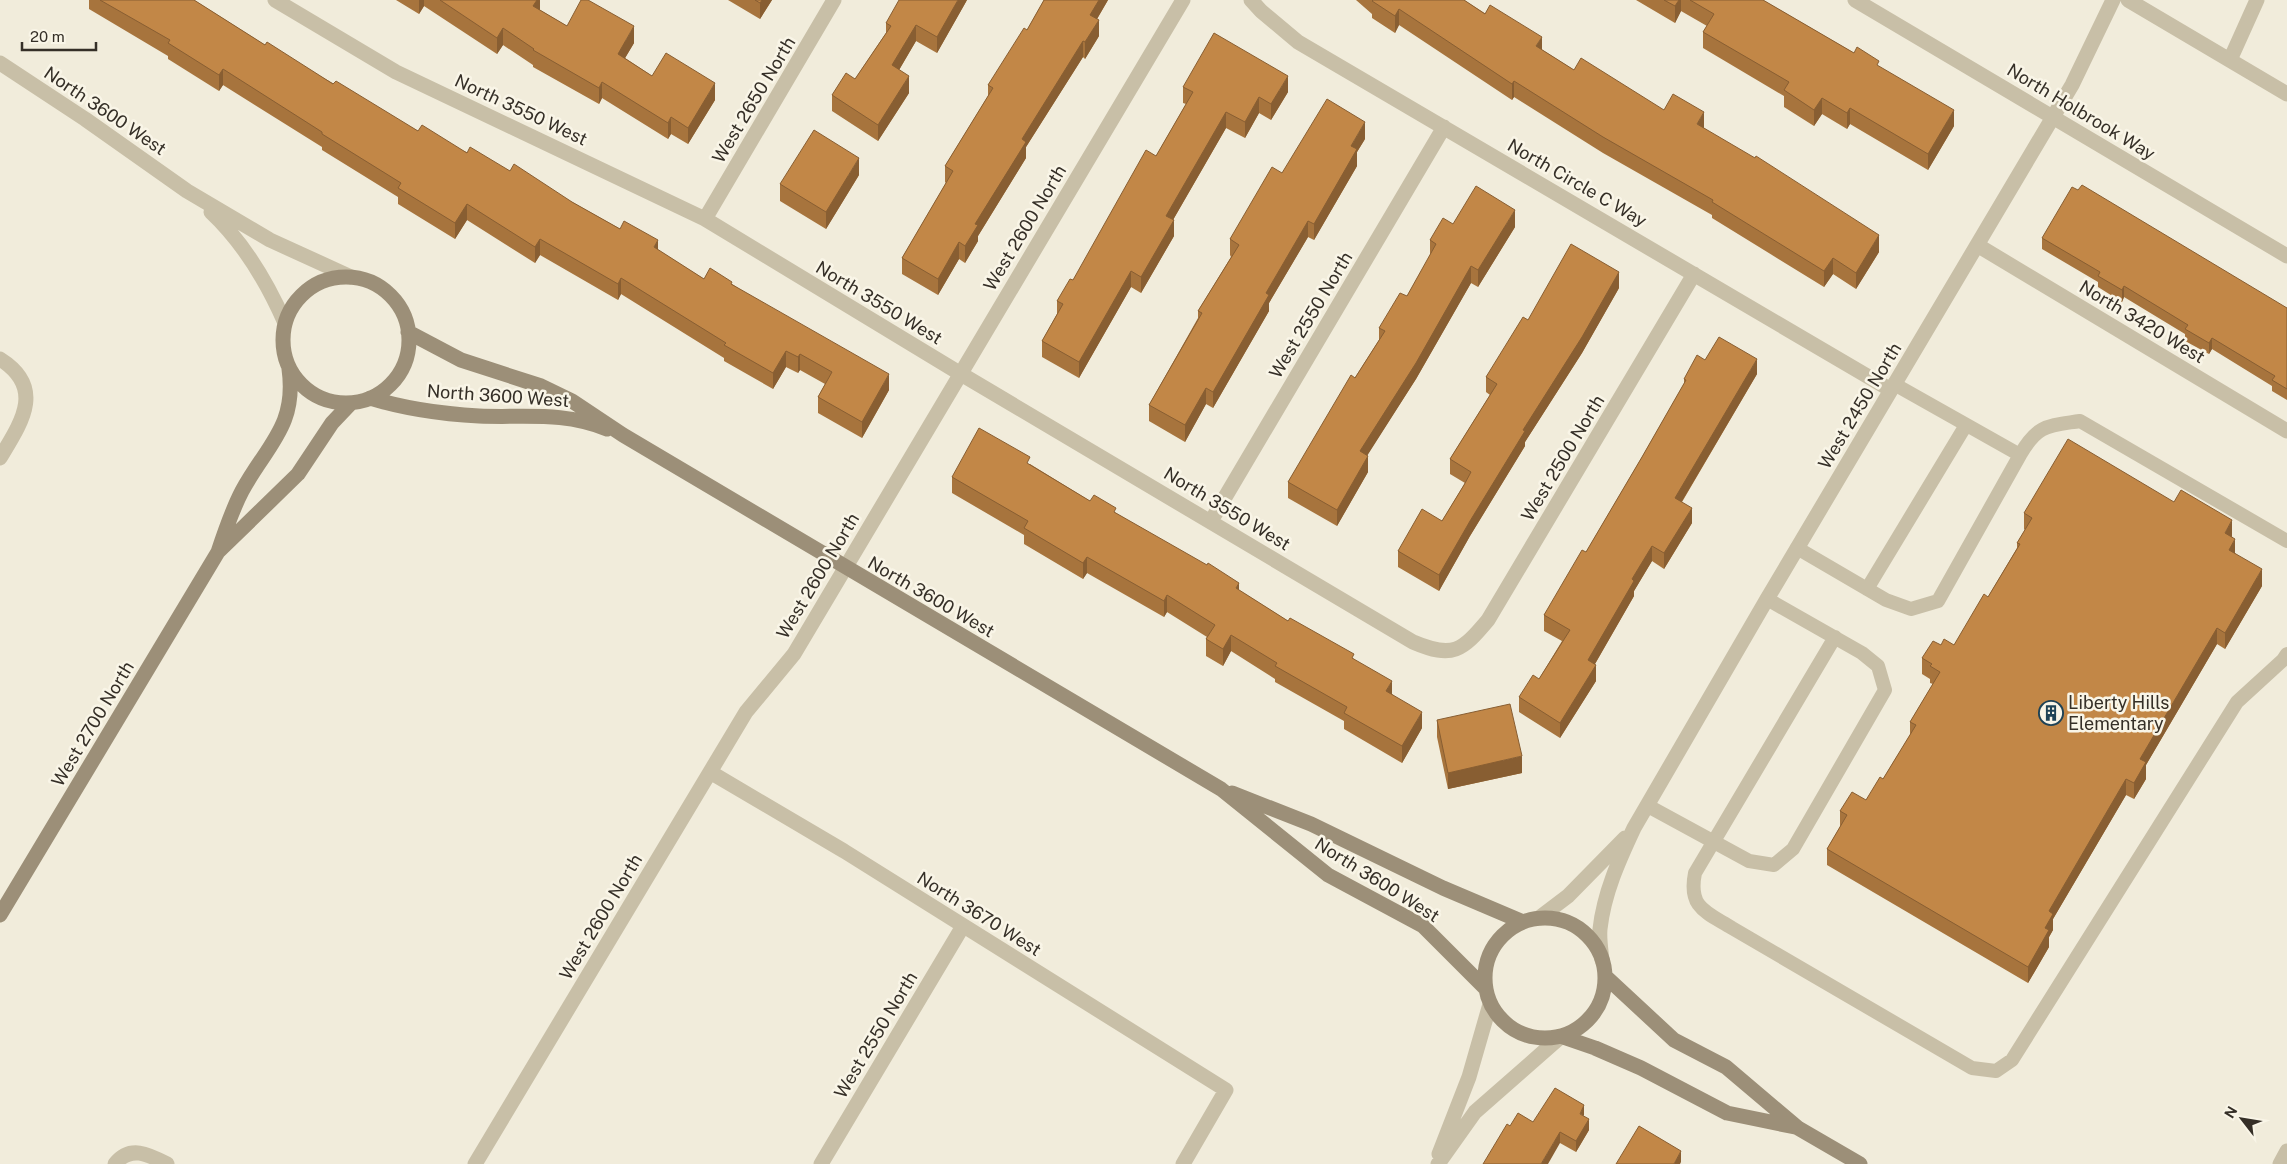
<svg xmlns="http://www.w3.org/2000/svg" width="2287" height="1164" font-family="'Public Sans',sans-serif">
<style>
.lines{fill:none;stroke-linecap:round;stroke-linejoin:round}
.lane{stroke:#c8bfa7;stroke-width:14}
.street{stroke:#c8bfa7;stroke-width:15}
.secondary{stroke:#9c8f78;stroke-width:15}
.wall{fill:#a7743d}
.shaded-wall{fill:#885e32}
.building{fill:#c28747;stroke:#885e32}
.labels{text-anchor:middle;stroke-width:5;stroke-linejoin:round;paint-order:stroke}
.street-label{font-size:18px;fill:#352f27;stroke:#f9f5e7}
.poi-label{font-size:18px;fill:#352f27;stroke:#f9f5e7;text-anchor:start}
</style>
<rect width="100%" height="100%" fill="#f1ecdb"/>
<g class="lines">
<!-- lane -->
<path class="lane" d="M2020,455C2038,424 2048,426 2080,421L2287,541
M1797,548L1886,600L1911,609L1938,601L2020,455L1894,384
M1867,589L1966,425
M1835,637L1695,873C1688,908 1706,912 1732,928L1972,1068L1996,1071L2012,1060L2237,702L2283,660L2287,654
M1648,806L1749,861L1774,865L1793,849L1885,690L1878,666L1862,653L1767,599"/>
<!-- street -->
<path class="street" d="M275,0L396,72L705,219L961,374L1413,642C1453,659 1462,651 1488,620L1694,274
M1251,0L1261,11L1298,42L1891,390
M1855,0L2287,256
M2128,0L2287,94
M2230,60L2257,0
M0,63L85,119L187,191L270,240L351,277
M211,212C244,243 267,282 285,323
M705,219L834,0
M1977,245L2287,431
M0,359C46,388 21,423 0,458
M1211,521L1444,127
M710,772L844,851L1226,1090L1183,1164
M1539,918L1568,896L1625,838
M1602,960C1601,950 1599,939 1600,929C1604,893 1619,860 1634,828L1767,599L2072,85L2113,0
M1439,1154L1469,1077L1490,1004
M115,1164C130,1145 148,1154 167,1164
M475,1164L746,712L794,654L1183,0
M821,1164L963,926
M1438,1164L1475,1112L1558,1039
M2280,1164L2287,1151"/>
<!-- secondary -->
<path class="secondary" d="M283 340a63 63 0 1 1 126 0a63 63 0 1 1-126 0Z
M408,332L461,360L541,386L572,401L623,435L1221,789L1328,875L1423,926L1485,988
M370,398C406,409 442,414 479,416C525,418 562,411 607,429
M219,551L298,474L332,423L351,403
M1232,793L1311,824L1443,888L1523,922
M0,915L218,552C225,531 232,510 242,491C267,445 297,426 289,369
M1485 978a60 60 0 1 1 120 0a60 60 0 1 1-120 0Z
M1605,976L1674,1040L1726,1067L1798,1128L1860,1164
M1563,1037L1595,1048L1641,1068L1727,1113L1795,1127"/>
</g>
<!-- wall -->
<path class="wall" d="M89,0H194L265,45L418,131L510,171L572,202L658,250L704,279L732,284L889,390L862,438L818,413V397L825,384L800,370L798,373L786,367L773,389L724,361V358L621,294L618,300L540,255L535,263L467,220L455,239L398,204V197L322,150V147L223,85L219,91L168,59V56L89,9Z
M396,0H540V10L567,26L634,43L625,58L652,76L715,100L688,144L671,134L668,139L602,98L599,104L533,67V65L503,45L497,54L424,6L419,14Z
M728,0H772L760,19Z
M967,0L937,53L916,41L899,70L909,93L878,141L832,111V95L855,79L886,33V23Z
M1044,0H1108L1097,19L1099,36L1085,59L1083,57L1026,147V158L978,236V241L965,263L959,259L938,295L902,274V258L946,183L945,182V166L988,96V85L1027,30Z
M1356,0H1464L1574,70L1704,128L1879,252L1856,289L1833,274L1824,287L1712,218V215L1603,153L1514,97L1512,100L1399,25L1395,33L1372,18V14Z
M1636,0H1763L1854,53L1879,67L1954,126L1928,170L1850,124L1847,129L1822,114L1814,126L1784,107V96L1703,48V32L1707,26L1681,11L1675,23Z
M1183,87L1288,92L1271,120L1259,113L1245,138L1226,128L1173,220L1174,236L1141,293L1131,287L1079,378L1042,357V341L1057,314V301L1073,280L1156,156L1186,104L1183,103Z
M1365,139L1357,152V166L1314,240L1308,237L1269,303V311L1213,408L1206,404L1185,442L1149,421V405L1198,318V311L1231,257L1230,255V239L1282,173Z
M859,175L826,229L780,201V184Z
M1453,224L1515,227L1478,287L1471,283L1416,379L1367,455L1368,472L1337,526L1288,498V482L1379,340V328L1407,296L1430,256V240Z
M2042,238L2287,308V400L2272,391V386L2212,349L2209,354L2185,341V334L2124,297L2122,302L2098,287V282L2042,249Z
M1619,288L1582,353L1525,442V446L1470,536L1439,591L1398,567V551L1442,521L1465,483L1450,474V459L1490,395L1486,392V377L1528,320Z
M1705,360L1757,374L1682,502L1692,523L1664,569L1652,561L1634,591V596L1595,664L1596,681L1560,738L1519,712V697L1539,679L1562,641L1544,631V615L1586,552L1642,457L1684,384V379Z
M1030,464L1090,501L1116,513L1288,621L1354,659L1392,694L1422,728L1402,763L1344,729V721L1275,682V679L1231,651L1223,666L1206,656V639L1207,637L1167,612L1164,617L1087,573L1083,579L1024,544V535L952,493V477Z
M2024,513L2232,536L2235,553L2262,586L2225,649L2217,644L2146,765V779L2134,799L2126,795L2053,919V930L2049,937V947L2028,983L1827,865V849L1840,827V811L1866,800L1883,779L1910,735V722L1933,684L1930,683V679L1922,674V658L1941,645H1954L1988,597L2017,548V543L2025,530L2024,529Z
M1437,720L1522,773L1448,789L1437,737Z
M1584,1116L1589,1130L1576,1152L1560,1143L1510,1126L1533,1122Z"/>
<!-- shaded-wall -->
<path class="shaded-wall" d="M419,0H424V6L419,14Z
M537,0H540V13L533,6Z
M762,0H772L760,19V3Z
M958,0H967L937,53V37Z
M1099,0H1108L1090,31V15Z
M1679,0H1681V11L1675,23V6Z
M1399,9V25L1395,33V16Z
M1099,20V36L1085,59V42Z
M916,25V41L892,82V65Z
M634,26V43L618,70V54Z
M503,28V45L497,54V38Z
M1542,37V53L1536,46Z
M1083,41V57L1026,147V158L978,236V241L965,263V246L975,224L1022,139Z
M223,69V85L219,91V75Z
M909,76V93L878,141V125Z
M1288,76V92L1271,120V104Z
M1514,81V97L1512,100V84Z
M602,82V98L599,104V88Z
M715,83V100L688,144V128Z
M1259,97V113L1245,138V122Z
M1822,98V114L1814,126V110Z
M1850,108V124L1847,129V113Z
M1954,110V126L1928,170V154Z
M1226,112V128L1166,232V216Z
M1704,112V129L1697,124Z
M671,117V134L668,139V123Z
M1365,122V139L1357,152V166L1314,240V224L1351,146Z
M859,158V175L826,229V212Z
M467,204V220L455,239V223Z
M1515,210V227L1478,287V270Z
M1174,220V236L1141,293V277Z
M1308,221V237L1269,303V311L1213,408V392L1266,293Z
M1879,235V252L1856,289V273Z
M540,239V255L535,263V247Z
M658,240V256L654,247Z
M959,242V259L938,295V279Z
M1833,258V274L1824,287V271Z
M1471,266V283L1416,379L1360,467V451Z
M1131,271V287L1079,378V362Z
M1619,272V288L1582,353L1525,442V446L1470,536L1439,591V575L1470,521L1523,430Z
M621,278V294L618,300V284Z
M2124,286V297L2122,302V290Z
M2212,338V349L2209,354V343Z
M786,351V367L773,389V373Z
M800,354V370L798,373V357Z
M1757,359V374L1675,513V498Z
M889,374V390L862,438V422Z
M1206,388V404L1185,442V425Z
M1368,456V472L1337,526V510Z
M1692,508V523L1664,569V553Z
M2232,520V536L2225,549V533Z
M2235,539V556L2229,550Z
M1652,546V561L1634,591V596L1588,676V660L1632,579Z
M1087,557V573L1083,579V563Z
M2262,569V586L2225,649V633Z
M1239,583V599L1236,588Z
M1167,595V612L1164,617V601Z
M2217,628V644L2146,765V779L2134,799V783L2140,759Z
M1231,635V651L1223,666V649Z
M1596,665V681L1560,738V723Z
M1392,681V697L1386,691Z
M1422,712V728L1402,763V746Z
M1522,756V773L1448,789V773Z
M2126,779V795L2053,919V930L2049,937V947L2028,983V967L2045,928L2049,911Z
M1584,1105V1116L1580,1114Z
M1589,1119V1130L1576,1152V1141Z
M1560,1132V1143L1548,1164H1541Z
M1681,1151V1162L1680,1164H1674Z"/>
<!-- building -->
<path class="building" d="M100,0H194L265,45L267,42L333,84L336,81L418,131L422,125L467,153L470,147L510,171L514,164L572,202L620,229L624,221L658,240L654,247L704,279L710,268L732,282L731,284L889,374L862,422L818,397L832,372L800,354L798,357L786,351L773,373L724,345L726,343L621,278L618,284L540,239L535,247L467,204L455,223L398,188L401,183L322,134V132L223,69L219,75L168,43L170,40Z
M440,0H537L533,6L567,26L581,0H588L634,26L618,54L652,76L666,53L715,83L688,128L671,117L668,123L602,82L599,88L533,50L534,49L503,28L497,38Z
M755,0H762L760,3Z
M899,0H958L937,37L916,25L892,65L909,76L878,125L832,95L846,73L855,79L891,26L886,23Z
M1044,0H1099L1090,15L1099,20L1085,42L1083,41L1022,139L1026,142L975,224L978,225L965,246L959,242L938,279L902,258L953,171L945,166L993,88L988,85L1024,28L1027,30Z
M1373,0H1464L1485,14L1490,5L1542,37L1536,46L1574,70L1581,58L1664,110L1673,94L1704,112L1697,124L1755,158L1756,156L1879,235L1856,273L1833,258L1824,271L1712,202L1713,200L1603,137L1514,81L1512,84L1399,9L1395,16L1372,1Z
M1664,0H1679L1675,6Z
M1690,0H1763L1854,53L1857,47L1879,61L1877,65L1954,110L1928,154L1850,108L1847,113L1822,98L1814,110L1784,90L1789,82L1703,32L1714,14Z
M1214,33L1288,76L1271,104L1259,97L1245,122L1226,112L1166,216L1174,220L1141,277L1131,271L1079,362L1042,341L1063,304L1057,301L1070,279L1073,280L1146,150L1156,156L1193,92L1183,87Z
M1327,99L1365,122L1351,146L1357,149L1314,224L1308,221L1266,293L1269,295L1213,392L1206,388L1185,425L1149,405L1202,313L1198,311L1239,245L1230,239L1272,167L1282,173Z
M814,130L859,158L826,212L780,184Z
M2082,185L2287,308V389L2272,380L2275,376L2212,338L2209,343L2185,329L2188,325L2124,286L2122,290L2098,276L2100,272L2042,238L2072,187L2078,190Z
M1476,186L1515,210L1478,270L1471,266L1416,363L1360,451L1368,456L1337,510L1288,482L1351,375L1355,378L1385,331L1379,328L1400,293L1407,296L1436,244L1430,240L1443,218L1453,224Z
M1571,244L1619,272L1582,337L1523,430L1525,431L1470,521L1439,575L1398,551L1422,509L1442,521L1464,485L1471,472L1450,459L1497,384L1486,377L1523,317L1528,320Z
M1719,337L1757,359L1675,498L1692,508L1664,553L1652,546L1632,579L1634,581L1588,660L1596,665L1560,723L1519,697L1533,675L1539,679L1570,630L1544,615L1582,550L1586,552L1642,457L1686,380L1684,379L1697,355L1705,360Z
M979,428L1030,457L1027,463L1090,501L1094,495L1116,508L1114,512L1207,565L1208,563L1239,583L1236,588L1288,621L1290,618L1354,654L1352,658L1392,681L1386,691L1422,712L1402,746L1344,713L1347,707L1275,666L1277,663L1231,635L1223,649L1206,639L1215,625L1167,595L1164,601L1087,557L1083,563L1024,528L1028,521L952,477Z
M2068,439L2174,502L2181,490L2232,520L2225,533L2235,539L2229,550L2262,569L2225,633L2217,628L2140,759L2146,762L2134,783L2126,779L2049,911L2053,914L2045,928L2049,930L2028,967L1827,849L1847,815L1840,811L1852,792L1866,800L1880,777L1883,779L1916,725L1910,722L1940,672L1930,666L1932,664L1922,658L1933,641L1941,645L1944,639L1954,645L1984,594L1988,597L2020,544L2017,543L2032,518L2024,513Z
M1510,704L1522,756L1448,773L1437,720Z
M1555,1088L1584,1105L1580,1114L1589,1119L1576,1141L1560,1132L1541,1164H1483L1507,1124L1510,1126L1518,1113L1533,1122Z
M1639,1126L1681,1151L1674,1164H1616Z"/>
<!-- icons -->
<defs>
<symbol id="building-ring" viewBox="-11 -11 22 22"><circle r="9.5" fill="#f9f5e7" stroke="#1e4255" stroke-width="1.5"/><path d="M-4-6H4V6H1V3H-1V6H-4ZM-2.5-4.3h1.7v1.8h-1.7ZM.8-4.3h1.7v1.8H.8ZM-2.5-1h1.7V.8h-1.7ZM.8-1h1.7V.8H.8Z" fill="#1e4255"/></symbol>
</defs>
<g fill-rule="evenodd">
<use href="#building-ring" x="2037" y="699" width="28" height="28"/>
</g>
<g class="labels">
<!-- street labels -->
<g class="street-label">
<text transform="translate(754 100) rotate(-59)" y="6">West 2650 North</text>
<text transform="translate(521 110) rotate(25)" y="6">North 3550 West</text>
<text transform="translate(105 111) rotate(34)" y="6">North 3600 West</text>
<text transform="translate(2081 112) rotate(31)" y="6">North Holbrook Way</text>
<text transform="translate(1577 183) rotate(30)" y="6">North Circle C Way</text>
<text transform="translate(1025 228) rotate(-59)" y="6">West 2600 North</text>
<text transform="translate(879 303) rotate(31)" y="6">North 3550 West</text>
<text transform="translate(1311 315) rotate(-59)" y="6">West 2550 North</text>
<text transform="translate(2142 322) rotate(31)" y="6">North 3420 West</text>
<text transform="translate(498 396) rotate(4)" y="6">North 3600 West</text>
<text transform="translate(1860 406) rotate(-59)" y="6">West 2450 North</text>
<text transform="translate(1563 458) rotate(-59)" y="6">West 2500 North</text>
<text transform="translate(1227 509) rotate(31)" y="6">North 3550 West</text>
<text transform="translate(818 576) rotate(-59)" y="6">West 2600 North</text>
<text transform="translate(931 597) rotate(30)" y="6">North 3600 West</text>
<text transform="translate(93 724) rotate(-59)" y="6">West 2700 North</text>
<text transform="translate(1377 880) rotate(32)" y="6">North 3600 West</text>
<text transform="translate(979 914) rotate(32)" y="6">North 3670 West</text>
<text transform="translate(601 917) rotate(-59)" y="6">West 2600 North</text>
<text transform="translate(876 1035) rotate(-59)" y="6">West 2550 North</text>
</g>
<!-- poi labels -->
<g class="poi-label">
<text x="2068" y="709">Liberty Hills<tspan x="2068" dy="21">Elementary</tspan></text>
</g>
</g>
<!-- north arrow -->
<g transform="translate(2242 1119) rotate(301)" stroke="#f9f5e7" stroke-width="4" paint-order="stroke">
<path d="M0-4L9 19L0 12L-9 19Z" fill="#352f27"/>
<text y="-8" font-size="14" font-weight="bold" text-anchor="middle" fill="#352f27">N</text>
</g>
<!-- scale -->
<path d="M22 42v8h74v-8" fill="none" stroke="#352f27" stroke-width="2.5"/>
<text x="30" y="42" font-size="15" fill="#352f27" stroke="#f9f5e7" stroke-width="4" paint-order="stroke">20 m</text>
</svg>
